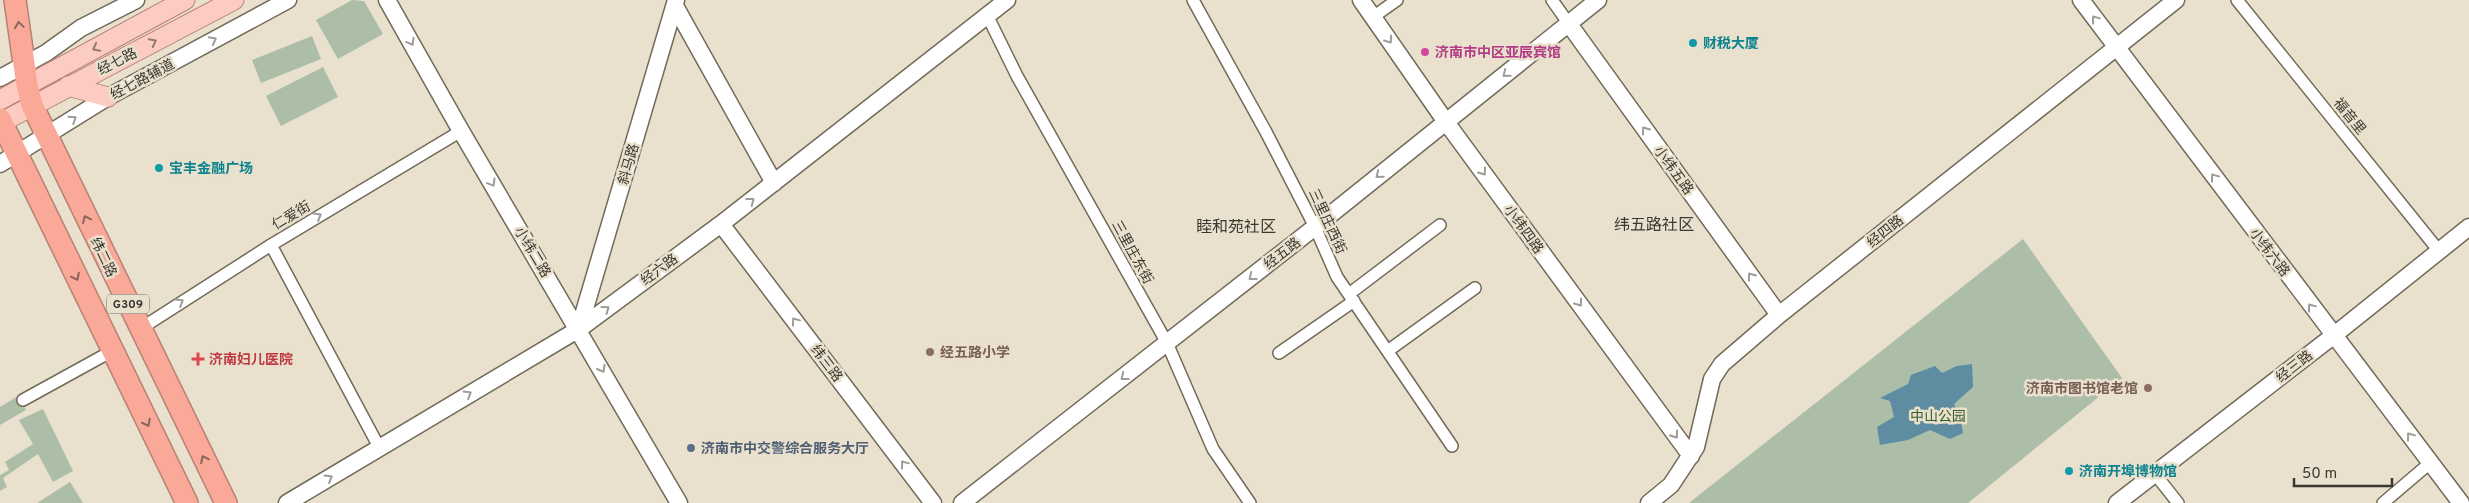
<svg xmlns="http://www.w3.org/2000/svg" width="2469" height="503" font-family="Overpass,'Noto Sans SC',sans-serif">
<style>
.green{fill:#acbea8}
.water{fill:#5e8ca0}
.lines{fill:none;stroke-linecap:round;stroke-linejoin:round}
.street-casing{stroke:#726a59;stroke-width:14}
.secondary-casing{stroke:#726a59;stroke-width:19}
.primary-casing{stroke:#b88175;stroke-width:21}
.highway-casing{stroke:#b88175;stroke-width:24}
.street{stroke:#fff;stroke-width:11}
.secondary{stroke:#fff;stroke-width:16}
.primary{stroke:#fccbc2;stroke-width:19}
.highway{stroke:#faa999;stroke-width:21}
.oneway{stroke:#9e9c98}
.oneway2{stroke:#88655b}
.oneway3{stroke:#927a72}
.culture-dot{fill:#0f9aa8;stroke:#e9e0cd;stroke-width:2}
.hotel-dot{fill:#d1479c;stroke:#e9e0cd;stroke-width:2}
.education-dot{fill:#8d6e63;stroke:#e9e0cd;stroke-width:2}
.health-dot{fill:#e0444e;stroke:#e9e0cd;stroke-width:2}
.service-dot{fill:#5c6f8a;stroke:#e9e0cd;stroke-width:2}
.labels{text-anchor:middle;stroke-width:5;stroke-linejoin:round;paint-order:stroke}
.shield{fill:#e9e0cd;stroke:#706a60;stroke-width:1}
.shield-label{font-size:12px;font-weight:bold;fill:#3c3831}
.culture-label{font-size:14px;font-weight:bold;fill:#0d838f;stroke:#e9e0cd;text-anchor:start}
.hotel-label{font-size:14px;font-weight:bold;fill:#b23c85;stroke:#e9e0cd;text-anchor:start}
.street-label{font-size:14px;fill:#3c3831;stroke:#e9e0cd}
.education-label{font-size:14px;font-weight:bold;fill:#785e54;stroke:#e9e0cd;text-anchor:start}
.health-label{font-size:14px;font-weight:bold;fill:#be3a42;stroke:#e9e0cd;text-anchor:start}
.park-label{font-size:14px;fill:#365d2c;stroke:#e9e0cd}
.service-label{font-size:14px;font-weight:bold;fill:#4e5e75;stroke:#e9e0cd;text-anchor:start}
.quarter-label{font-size:16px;fill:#3c3831;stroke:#e9e0cd}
</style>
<rect width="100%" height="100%" fill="#e9e0cd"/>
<!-- green -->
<path class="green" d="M352,0L364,1L383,34L338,59L316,20Z
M312,36L321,59L261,83L252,60Z
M323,67L338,97L281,126L266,96Z
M2023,239L2122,378L1968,503H1689Z
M18,396L26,410L0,425V407Z
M43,409L73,471L53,482L38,454L3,478L7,487L0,491V475L9,470L5,462L33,444L19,420Z
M70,482L83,503H37Z"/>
<!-- water -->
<path class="water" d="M1972,364L1973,387L1954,404L1960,416L1963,433L1950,439L1930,430L1908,440L1880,445L1877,427L1894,417L1890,401L1880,398L1908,384L1911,375L1935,366L1942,373L1957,366Z"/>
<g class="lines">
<defs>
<path id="street" d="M1193,0L1266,132L1315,227L1337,277L1452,446
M1552,0L1569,24
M2237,0L2439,251
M987,15L1017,76L1167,343L1213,449L1250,503
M1373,17L1397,0
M271,245L379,447
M1349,294L1440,225
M140,329L271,245L461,131
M1389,350L1475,288
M1279,353L1354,301
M23,400L112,351
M2155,474L2178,503
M2383,503L2430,463"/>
<path id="secondary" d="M387,0L461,131L679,503
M1361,0L1446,122L1691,456
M2081,0L2461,503
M675,6L774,183
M1569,24L1779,315
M0,78L46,53L81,28L136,0
M0,164L108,97L288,0
M721,224L933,503
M579,329L676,0
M287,503L579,329L721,224L1007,0
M962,503L1315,227L1598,0
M1649,503L1671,485L1696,447L1712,379L1722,364L1779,315L2176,0
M2117,503L2333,336L2469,227"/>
<path id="primary" d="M68,86L108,97
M0,100L185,0
M0,123L234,0"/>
<path id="highway" d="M15,0L27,85L32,105L226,503
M0,119L187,503"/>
</defs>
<!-- street casing -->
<use href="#street" class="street-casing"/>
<!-- secondary casing -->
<use href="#secondary" class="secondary-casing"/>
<!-- primary casing -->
<use href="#primary" class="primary-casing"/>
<!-- highway casing -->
<use href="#highway" class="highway-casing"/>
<!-- street -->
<use href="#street" class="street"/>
<!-- secondary -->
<use href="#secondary" class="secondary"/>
<!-- primary -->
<use href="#primary" class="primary"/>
<!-- highway -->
<use href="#highway" class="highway"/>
</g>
<!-- one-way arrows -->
<defs><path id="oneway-chevron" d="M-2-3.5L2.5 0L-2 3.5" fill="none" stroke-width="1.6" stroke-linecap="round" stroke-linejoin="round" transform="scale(1.25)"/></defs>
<g class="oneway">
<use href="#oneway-chevron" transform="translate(2095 19) rotate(-127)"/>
<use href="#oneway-chevron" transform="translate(213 40) rotate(-28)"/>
<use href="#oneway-chevron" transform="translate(1389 40) rotate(55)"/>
<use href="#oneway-chevron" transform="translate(411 42) rotate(61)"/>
<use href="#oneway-chevron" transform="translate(1506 74) rotate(141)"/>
<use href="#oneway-chevron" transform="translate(73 119) rotate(-33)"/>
<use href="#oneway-chevron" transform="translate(1645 130) rotate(-126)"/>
<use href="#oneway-chevron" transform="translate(1483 172) rotate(54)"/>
<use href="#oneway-chevron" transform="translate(1379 175) rotate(141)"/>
<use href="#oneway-chevron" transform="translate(2214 177) rotate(-127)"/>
<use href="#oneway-chevron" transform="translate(492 183) rotate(59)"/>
<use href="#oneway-chevron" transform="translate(751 201) rotate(-38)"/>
<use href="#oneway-chevron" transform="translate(318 216) rotate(-31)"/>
<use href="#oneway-chevron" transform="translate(1751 276) rotate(-126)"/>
<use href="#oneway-chevron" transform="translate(1252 277) rotate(142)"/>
<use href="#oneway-chevron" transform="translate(180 302) rotate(-32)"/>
<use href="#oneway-chevron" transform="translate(1579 303) rotate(54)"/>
<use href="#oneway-chevron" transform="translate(2311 307) rotate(-127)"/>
<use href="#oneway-chevron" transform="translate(606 309) rotate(-36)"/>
<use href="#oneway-chevron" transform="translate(795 321) rotate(-127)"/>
<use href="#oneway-chevron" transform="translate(602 369) rotate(60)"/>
<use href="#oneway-chevron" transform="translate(1124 377) rotate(142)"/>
<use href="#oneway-chevron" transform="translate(468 394) rotate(-31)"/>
<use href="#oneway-chevron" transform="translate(1675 435) rotate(54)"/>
<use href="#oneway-chevron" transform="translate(2410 436) rotate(-127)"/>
<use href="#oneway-chevron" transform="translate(904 464) rotate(-127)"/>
<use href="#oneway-chevron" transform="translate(329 478) rotate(-31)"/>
</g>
<g class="oneway2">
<use href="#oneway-chevron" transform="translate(19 25) rotate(-98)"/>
<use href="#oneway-chevron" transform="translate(86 219) rotate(-115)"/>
<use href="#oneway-chevron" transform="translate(76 277) rotate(64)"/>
<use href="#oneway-chevron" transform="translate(147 423) rotate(63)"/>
<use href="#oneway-chevron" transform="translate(204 459) rotate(-116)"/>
</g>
<g class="oneway3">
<use href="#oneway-chevron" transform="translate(153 42) rotate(-27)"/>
<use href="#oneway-chevron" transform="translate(96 48) rotate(152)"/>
</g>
<!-- markers -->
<g class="culture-dot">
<circle cx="1693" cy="43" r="5"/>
<circle cx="159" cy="168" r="5"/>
<circle cx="2069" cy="471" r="5"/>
</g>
<circle class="hotel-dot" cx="1425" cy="52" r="5"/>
<g class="education-dot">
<circle cx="930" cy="352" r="5"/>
<circle cx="2148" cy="388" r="5"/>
</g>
<path class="health-dot" d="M195.5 351.5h5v5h5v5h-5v5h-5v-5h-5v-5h5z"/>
<circle class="service-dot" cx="691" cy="448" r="5"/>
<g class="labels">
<!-- shield labels -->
<rect class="shield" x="107" y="294.5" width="42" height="19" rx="4"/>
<g class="shield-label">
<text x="128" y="308">G309</text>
</g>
<!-- culture labels -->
<g class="culture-label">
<text x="1703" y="48">财税大厦</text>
<text x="169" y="173">宝丰金融广场</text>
<text x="2079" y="476">济南开埠博物馆</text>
</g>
<!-- hotel labels -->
<g class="hotel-label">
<text x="1435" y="57">济南市中区亚辰宾馆</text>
</g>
<!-- street labels -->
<g class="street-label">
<text transform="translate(117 61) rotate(-27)" y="5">经七路</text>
<text transform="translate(142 79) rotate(-28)" y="5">经七路辅道</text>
<text transform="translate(2350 116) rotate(51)" y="5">福音里</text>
<text transform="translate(628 164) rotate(-74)" y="5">斜马路</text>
<text transform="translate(1674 170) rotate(54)" y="5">小纬五路</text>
<text transform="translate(291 215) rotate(-31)" y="5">仁爱街</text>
<text transform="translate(1328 221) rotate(65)" y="5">三里庄西街</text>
<text transform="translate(1524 229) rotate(54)" y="5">小纬四路</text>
<text transform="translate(1885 231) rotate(-39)" y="5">经四路</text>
<text transform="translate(533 252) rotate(59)" y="5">小纬二路</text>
<text transform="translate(1133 252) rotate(61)" y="5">三里庄东街</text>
<text transform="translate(2270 252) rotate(53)" y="5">小纬六路</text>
<text transform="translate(1282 253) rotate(-38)" y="5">经五路</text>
<text transform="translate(104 257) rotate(64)" y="5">纬二路</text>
<text transform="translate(659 269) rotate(-36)" y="5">经六路</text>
<text transform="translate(827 363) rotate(53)" y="5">纬三路</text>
<text transform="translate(2294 366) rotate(-38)" y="5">经三路</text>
</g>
<!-- education labels -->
<g class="education-label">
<text x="940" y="357">经五路小学</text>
<text x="2138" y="393" text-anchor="end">济南市图书馆老馆</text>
</g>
<!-- health labels -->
<g class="health-label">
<text x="209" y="364">济南妇儿医院</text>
</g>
<!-- park labels -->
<g class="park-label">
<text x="1938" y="421">中山公园</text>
</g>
<!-- service labels -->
<g class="service-label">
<text x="701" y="453">济南市中交警综合服务大厅</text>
</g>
<!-- quarter labels -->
<g class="quarter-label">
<text x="1654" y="230">纬五路社区</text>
<text x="1236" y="232">睦和苑社区</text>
</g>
</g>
<!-- scale -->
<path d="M2294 478v8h98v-8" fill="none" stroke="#3c3831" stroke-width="2.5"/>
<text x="2302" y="478" font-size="15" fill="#3c3831" stroke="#e9e0cd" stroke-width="4" paint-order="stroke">50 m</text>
</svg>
